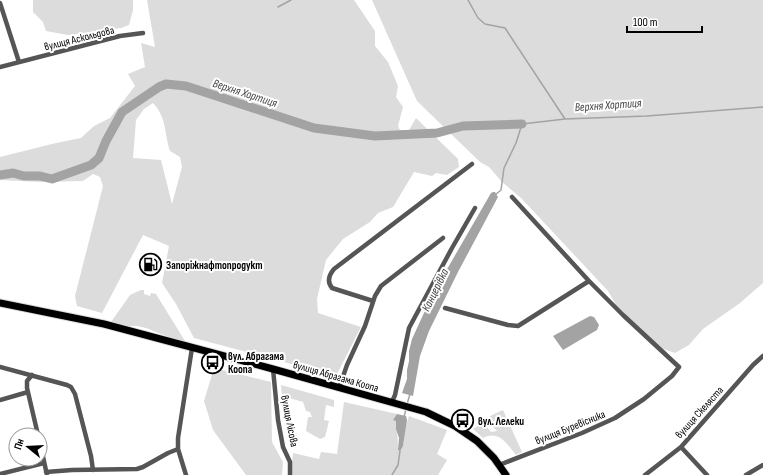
<svg xmlns="http://www.w3.org/2000/svg" width="763" height="475" font-family="'Sofia Sans Condensed',sans-serif">
<style>
.green{fill:#dcdcdc;fill-rule:evenodd}
.water{fill:#a3a3a3}
.lines{fill:none;stroke-linecap:round;stroke-linejoin:round}
.stream{stroke:#a3a3a3;stroke-width:1.5}
.river{stroke:#a3a3a3;stroke-width:9}
.primary-casing{stroke:#dbdbdb;stroke-width:9}
.minor{stroke:#555;stroke-width:4.5}
.primary{stroke:#000;stroke-width:7}
.labels{text-anchor:middle;stroke-width:4;stroke-linejoin:round;paint-order:stroke}
.street-label{font-size:11px;fill:#000;stroke:#fff}
.poi-label{font-size:11px;font-weight:bold;fill:#000;stroke:#fff;text-anchor:start}
.water-label{font-size:12px;font-style:italic;fill:#444;stroke:#fff}
</style>
<rect width="100%" height="100%" fill="#fff"/>
<!-- green -->
<path class="green" d="M33,0H133V10L129,25L121,28L68,35L46,31L43,22L33,12Z
M147,0H354L375,31V46L388,62L398,86L396,97L403,107L398,126L400,130H409L416,118L458,159L459,167L447,175L436,173L432,176L414,172L393,207L378,213L370,222L343,239L326,260L317,299L318,313L361,327L336,376L194,338L176,304L162,283L169,246L143,235L102,313L77,306L75,296L103,186L100,177L93,174L83,181L41,182L0,180V157L56,143L81,138L94,126L110,118L135,86L128,74L145,67L141,43L155,47ZM153,103C167,118 164,132 170,151L180,157L182,167L172,204L161,160L133,158L136,120L144,109Z
M372,0H763V283L740,303L703,329L689,345L675,353L658,347L616,305L608,291L522,199L502,182L489,167L480,162L417,101Z
M141,290H144V294L150,296L151,293L156,294L185,341L174,339L146,328L137,326H128L111,322L130,295Z
M214,368L271,382L272,442L283,462L282,475H246L213,430L204,401Z
M281,385L334,400V407L326,405L324,420L329,421L325,437L320,439L306,431L308,417H312L310,412L306,411L303,402L282,396Z
M344,402L397,414C396,426 398,437 398,449L403,446L406,425L409,416L447,430L437,454L447,460L438,475H291L293,453L319,459L321,452L337,454Z
M503,410L522,452L516,455C506,443 499,430 483,438L473,429L479,425L486,426L491,432L497,431L491,425L488,418L492,415Z"/>
<!-- water -->
<path class="water" d="M493,192H495L498,197L458,272L429,331L420,356L413,396L402,393L407,379V370L409,361V351L412,339L430,300L443,284L446,271L491,193Z
M590,316L594,317L599,325L597,330L563,350L553,336Z
M397,414L406,416L407,420L403,446L400,451L398,450L399,438L396,429V421L393,420Z"/>
<g class="lines">
<!-- stream -->
<path class="stream" d="M468,0L478,18L485,24L505,28L565,119L647,116L763,107
M278,7L291,0
M495,195L501,190L504,168L516,143L522,124L565,119
M407,404L410,394
M404,417L406,409
M392,475L398,465L400,451"/>
<!-- river -->
<path class="river" d="M0,175L13,173L24,176H40L52,179L91,165L99,158L106,141L122,112L159,87L166,84L186,86L314,128L375,136L437,133L463,126L522,124"/>
<defs>
<path id="primary" d="M0,303L104,324L273,369L426,412L455,426L477,441L494,458L506,475"/>
</defs>
<!-- primary casing -->
<use href="#primary" class="primary-casing"/>
<!-- minor -->
<path class="minor" d="M0,3L19,62
M0,67L120,36L143,33
M373,301L332,288C327,282 329,275 334,269L472,164
M445,308L508,325L518,326L589,281
M0,367L67,385L71,387L75,394L91,456L93,470
M273,369L278,420L283,447L290,462V475
M32,375L27,381V388L38,435
M339,388L347,365L365,326L375,296L381,286L443,238
M0,400L28,392
M392,402L395,395L409,328L452,248L475,208
M40,443L47,475
M681,447L707,475
M499,465L582,433L615,418L644,399L672,376L679,367L623,315L589,281L512,197
M46,472L72,470L137,469L143,467L168,453L178,449
M0,474L44,463
M186,475L178,449V438L192,348
M645,475L681,447L753,365L763,356
M746,475L763,465"/>
<!-- primary -->
<use href="#primary" class="primary"/>
</g>
<!-- icons -->
<defs>
<symbol id="fuel-ring" viewBox="-11 -11 22 22"><circle r="9.5" fill="#fff" stroke="#000" stroke-width="1.5"/><path d="M-5.5-6h7V0h2V4h1.3V-2.5L3-4.5l.8-.8L6-3V5H2.5V1h-1V6h-7ZM-4.2-4.7v3.2H.2V-4.7Z" fill="#000"/></symbol>
<symbol id="bus-ring" viewBox="-11 -11 22 22"><circle r="9.5" fill="#fff" stroke="#000" stroke-width="1.5"/><path d="M-5-6H5V4H4V6H2V4H-2V6H-4V4H-5ZM-3.5-4V0h7V-4ZM-3.5 1.2v1.5H-2V1.2ZM2 1.2v1.5H3.5V1.2Z" fill="#000"/></symbol>
</defs>
<g fill-rule="evenodd">
<use href="#fuel-ring" x="138" y="252" width="25" height="25"/>
<use href="#bus-ring" x="200" y="350" width="25" height="25"/>
<use href="#bus-ring" x="450" y="408" width="25" height="25"/>
</g>
<g class="labels">
<!-- street labels -->
<g class="street-label">
<text transform="translate(79 38) rotate(-14)" y="4">вулиця Аскольдова</text>
<text transform="translate(336 376) rotate(16)" y="4">вулиця Абрагама Коопа</text>
<text transform="translate(699 412) rotate(-48)" y="4">вулиця Скеляста</text>
<text transform="translate(290 421) rotate(79)" y="4">вулиця Лісова</text>
<text transform="translate(570 427) rotate(-22)" y="4">вулиця Буревісника</text>
</g>
<!-- poi labels -->
<g class="poi-label">
<text x="166" y="269">Запоріжнафтопродукт</text>
<text x="228" y="360">вул. Абрагама<tspan x="228" dy="13">Коопа</tspan></text>
<text x="478" y="425">вул. Лелеки</text>
</g>
<!-- water labels -->
<g class="water-label">
<text transform="translate(245 93) rotate(18)" y="4">Верхня Хортиця</text>
<text transform="translate(608 105) rotate(-4)" y="4">Верхня Хортиця</text>
<text transform="translate(435 290) rotate(-64)" y="4">Канцерівка</text>
</g>
</g>
<!-- north arrow -->
<g transform="translate(28 447) rotate(288)"><circle r="19" fill="#ffffff" stroke="#999999"/>
<path d="M0-3L7 15L0 10L-7 15Z" fill="#000000"/>
<text y="-6" font-size="11" font-weight="bold" text-anchor="middle" fill="#000000">Пн</text>
</g>
<!-- scale -->
<path d="M627 26v6h75v-6" fill="none" stroke="#000000" stroke-width="2"/>
<text x="633" y="26" font-size="12" fill="#000000" stroke="#ffffff" stroke-width="3" paint-order="stroke">100 m</text>
</svg>
